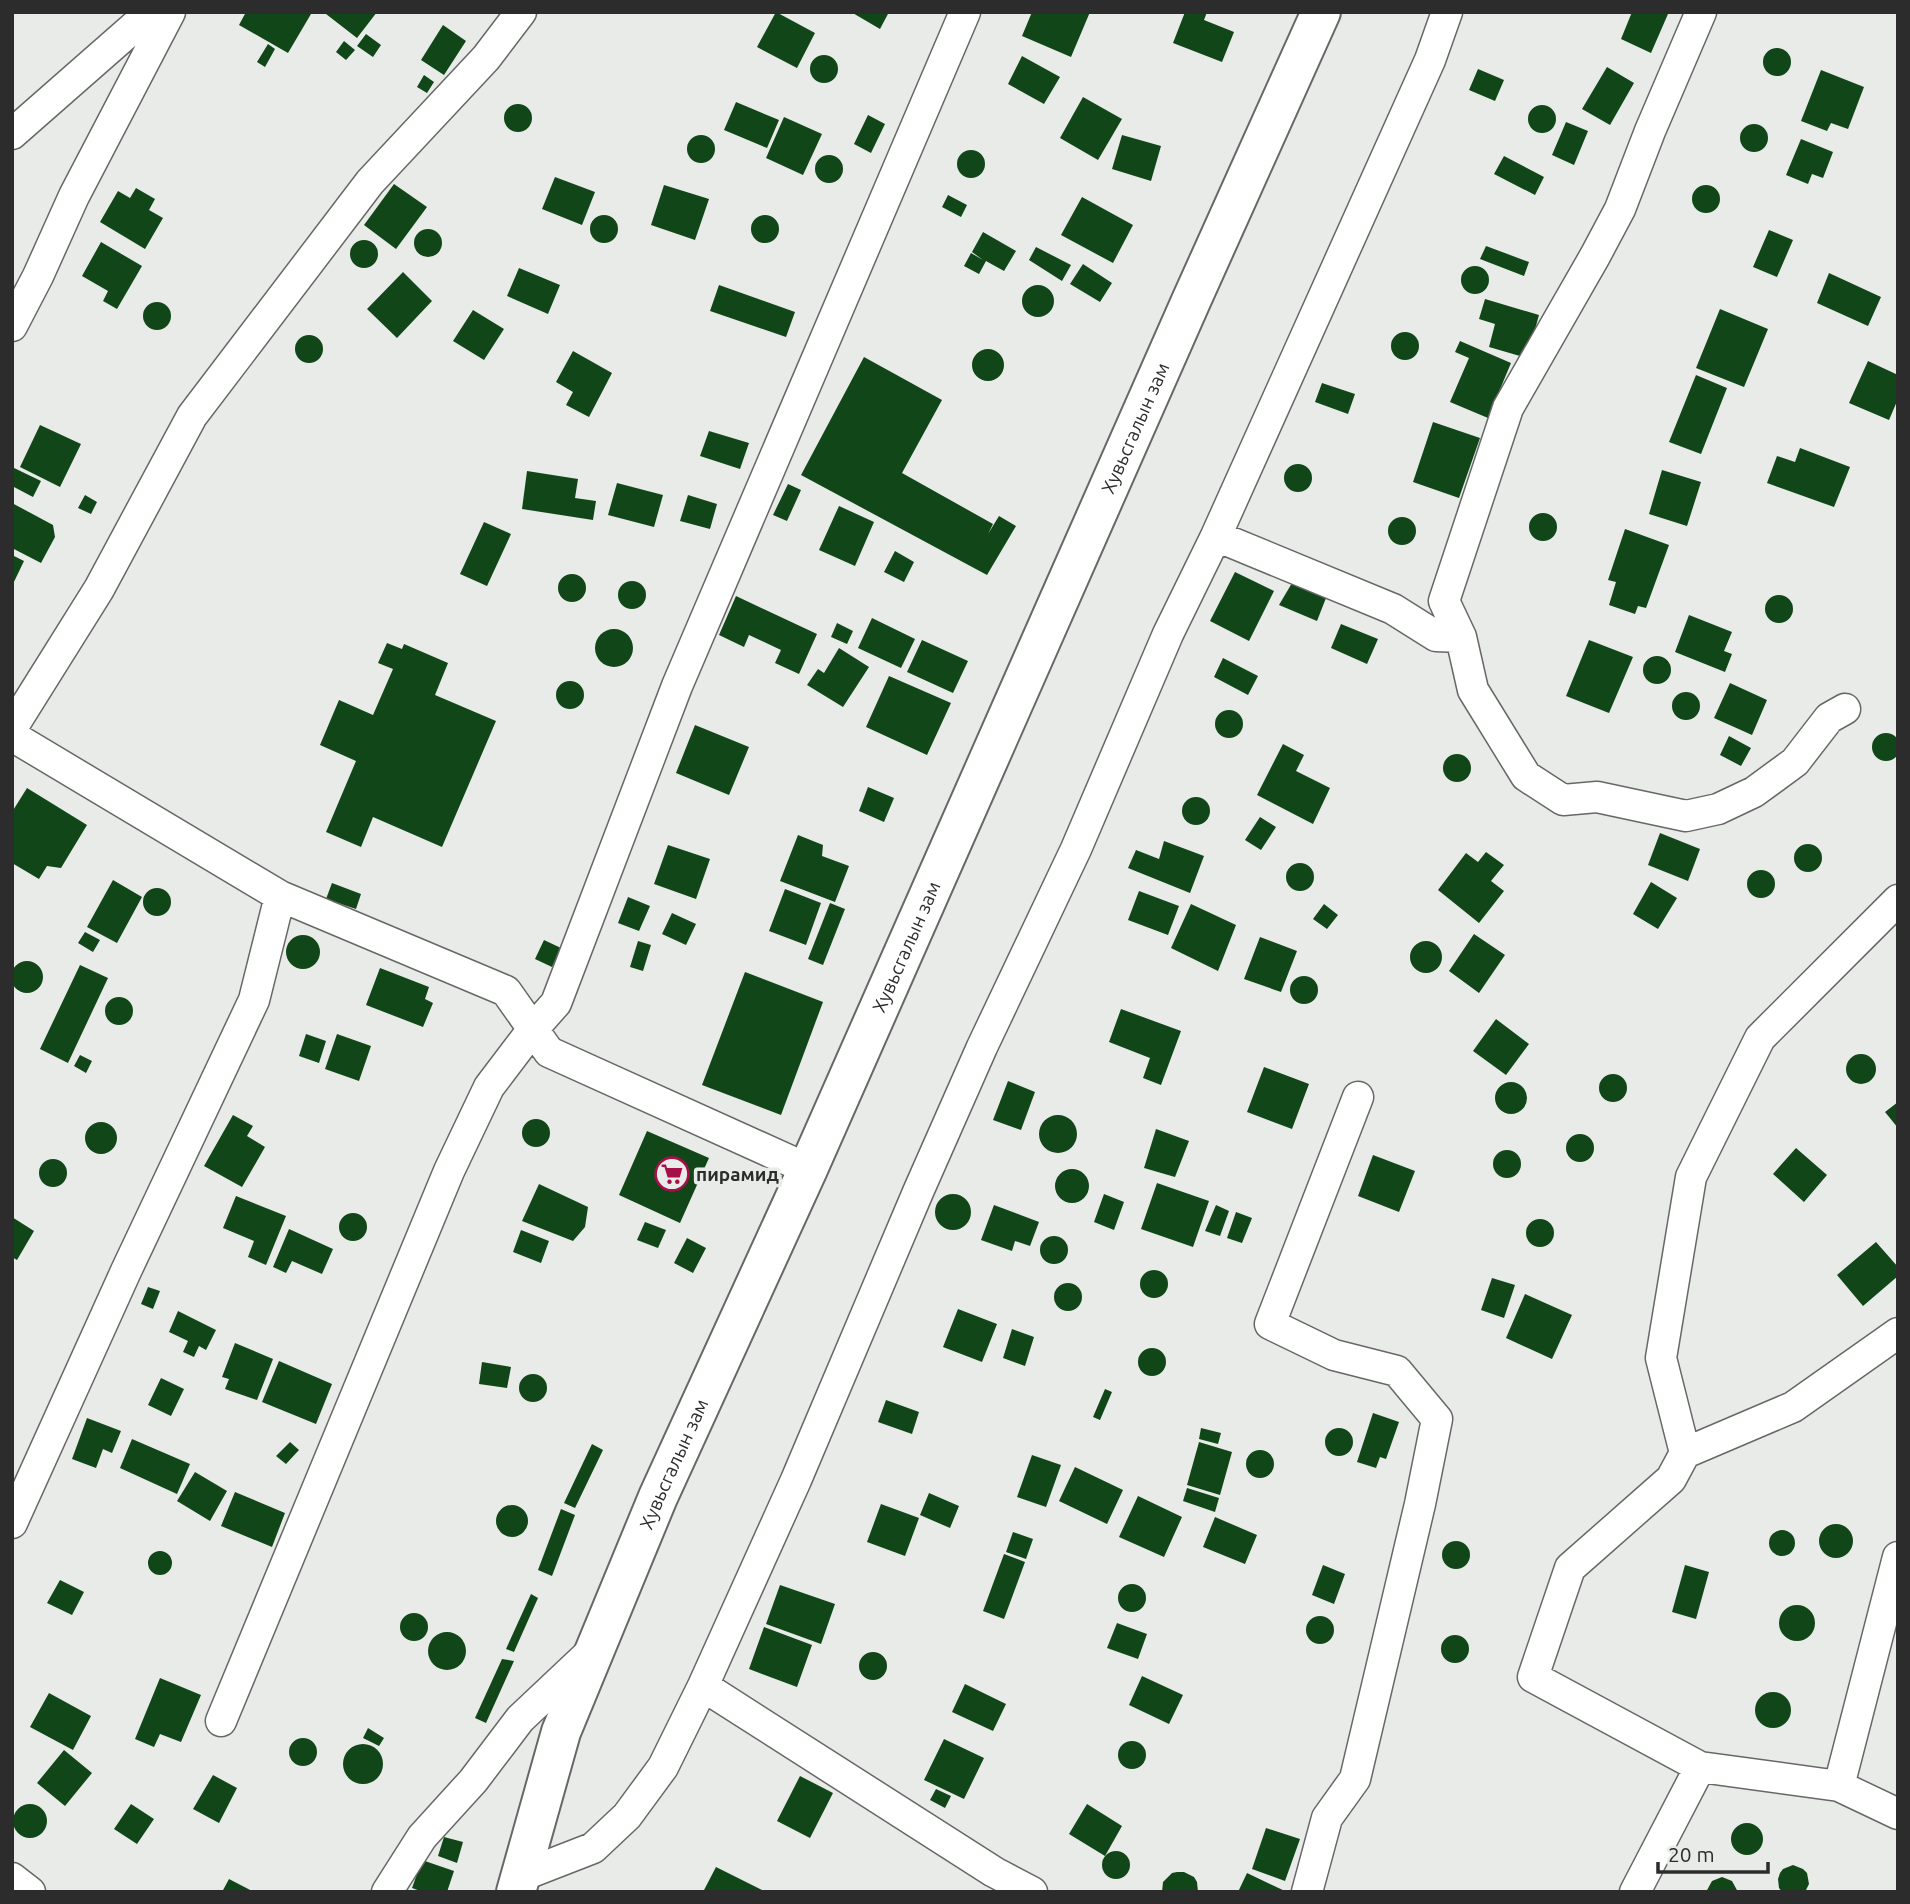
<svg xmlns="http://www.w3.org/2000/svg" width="1910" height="1904" font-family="Ubuntu,sans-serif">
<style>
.building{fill:#114718}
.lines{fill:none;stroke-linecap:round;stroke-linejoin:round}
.minor-casing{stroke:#666866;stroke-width:33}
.secondary-casing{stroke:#666866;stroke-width:42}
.minor{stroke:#fff;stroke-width:30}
.secondary{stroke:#fff;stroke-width:38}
.labels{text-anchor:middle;stroke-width:7;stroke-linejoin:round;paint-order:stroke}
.street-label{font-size:19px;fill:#2b2c2b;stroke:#e8ebe8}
.poi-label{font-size:19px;font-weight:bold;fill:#2b2c2b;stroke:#e8ebe8;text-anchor:start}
</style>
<rect width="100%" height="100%" fill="#e8ebe8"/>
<!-- building -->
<path class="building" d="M246,12H308L311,14L288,53L239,25Z
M327,12H377L357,38L326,14Z
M776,12L815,33L797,68L757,47Z
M851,12H889L880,29Z
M1032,12H1090L1071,57L1022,36Z
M1185,12H1207L1204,20L1234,32L1222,62L1173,43Z
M1632,12H1664L1668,14L1651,53L1621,39Z
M443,25L466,41L444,75L421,60Z
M366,34L381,45L373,57L357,46Z
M344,41L355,50L346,60L336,52Z
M268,44L275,49L265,67L257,62Z
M1763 62a14 14 0 1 1 28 0a14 14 0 1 1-28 0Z
M810 69a14 14 0 1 1 28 0a14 14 0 1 1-28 0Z
M1022,56L1060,77L1044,104L1008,84Z
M1607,67L1634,83L1610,125L1582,109Z
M1478,69L1504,80L1495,101L1469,90Z
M1821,70L1864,87L1848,129L1831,123L1827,131L1801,121Z
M424,75L434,82L427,93L417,87Z
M1083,97L1122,119L1098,160L1060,138Z
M736,102L779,120L767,148L724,130Z
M504 118a14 14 0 1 1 28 0a14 14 0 1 1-28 0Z
M1528 119a14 14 0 1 1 28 0a14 14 0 1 1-28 0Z
M868,115L885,124L871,153L854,144Z
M784,117L822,134L803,175L766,158Z
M1566,122L1588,131L1574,165L1552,155Z
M1740 138a14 14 0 1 1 28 0a14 14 0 1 1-28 0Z
M1122,135L1161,146L1151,181L1112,169Z
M687 149a14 14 0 1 1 28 0a14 14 0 1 1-28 0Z
M1801,139L1833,152L1823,178L1812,174L1808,184L1786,175Z
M957 164a14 14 0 1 1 28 0a14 14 0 1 1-28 0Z
M815 169a14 14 0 1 1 28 0a14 14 0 1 1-28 0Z
M1504,156L1544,177L1535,195L1494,174Z
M555,177L595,192L582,225L542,209Z
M394,184L427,207L396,249L364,225Z
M664,185L709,199L695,240L651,225Z
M1692 199a14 14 0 1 1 28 0a14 14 0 1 1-28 0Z
M136,188L155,199L149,210L163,218L145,249L100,222L118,191L130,198Z
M948,195L967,205L961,217L942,207Z
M1082,197L1133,225L1113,263L1061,235Z
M751 229a14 14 0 1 1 28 0a14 14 0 1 1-28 0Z
M590 229a14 14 0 1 1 28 0a14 14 0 1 1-28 0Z
M414 243a14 14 0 1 1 28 0a14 14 0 1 1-28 0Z
M1769,230L1793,240L1777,277L1753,267Z
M983,232L1016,251L1004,271L986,261L979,274L964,266L971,253L983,260L972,252Z
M350 254a14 14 0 1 1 28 0a14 14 0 1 1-28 0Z
M101,242L142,266L117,309L103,301L108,291L82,276Z
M1486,246L1529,262L1524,276L1480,259Z
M1036,247L1071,265L1062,281L1029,260Z
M1083,264L1112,283L1100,302L1070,284Z
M1461 280a14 14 0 1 1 28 0a14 14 0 1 1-28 0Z
M519,268L560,285L548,314L507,296Z
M403,272L432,301L397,338L367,309Z
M1829,273L1881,297L1868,326L1817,303Z
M1022 301a16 16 0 1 1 32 0a16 16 0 1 1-32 0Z
M719,285L795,312L786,337L710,311Z
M1485,299L1539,315L1527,358L1489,347L1495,324L1479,319Z
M143 316a14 14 0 1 1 28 0a14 14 0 1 1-28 0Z
M1720,309L1768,329L1744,387L1696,368Z
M473,310L504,329L484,360L453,341Z
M1391 346a14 14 0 1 1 28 0a14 14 0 1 1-28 0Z
M295 349a14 14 0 1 1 28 0a14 14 0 1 1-28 0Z
M1460,341L1511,363L1488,418L1450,402L1469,358L1455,352Z
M972 365a16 16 0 1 1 32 0a16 16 0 1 1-32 0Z
M573,351L612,373L589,417L566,405L573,392L556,382Z
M864,357L942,400L902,473L993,524L988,534L999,516L1016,526L987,575L801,475Z
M1868,361L1898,375V399L1889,420L1849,403Z
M1696,375L1727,388L1701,454L1669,442Z
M1322,383L1355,394L1348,414L1315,402Z
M1433,422L1480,438L1459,498L1413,482Z
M40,425L81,444L60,487L20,467Z
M709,431L749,443L740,469L700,456Z
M1800,448L1850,467L1834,507L1767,483L1777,456L1795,462Z
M1284 478a14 14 0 1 1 28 0a14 14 0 1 1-28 0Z
M12,467L41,481L33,497L12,486Z
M1662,470L1701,482L1687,526L1649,514Z
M527,471L578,479L575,498L596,501L593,520L522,509Z
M617,483L663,495L654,527L608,515Z
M788,484L801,490L787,521L773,515Z
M85,495L97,502L91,514L78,508Z
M688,495L717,504L710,529L680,521Z
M12,503L53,525L55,537L41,563L12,548Z
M839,506L874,522L855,566L819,550Z
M1529 527a14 14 0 1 1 28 0a14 14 0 1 1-28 0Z
M1388 531a14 14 0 1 1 28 0a14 14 0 1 1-28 0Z
M484,522L511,534L487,586L460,574Z
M1625,529L1669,545L1646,608L1638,606L1635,614L1609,605L1616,582L1608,580Z
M895,551L914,562L904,582L884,572Z
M12,555L24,561L12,586Z
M1235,572L1274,591L1249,641L1210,621Z
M558 588a14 14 0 1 1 28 0a14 14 0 1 1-28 0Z
M618 595a14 14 0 1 1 28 0a14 14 0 1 1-28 0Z
M1292,583L1326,598L1317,621L1279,605Z
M1765 609a14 14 0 1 1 28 0a14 14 0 1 1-28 0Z
M736,596L817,634L799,674L775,663L781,650L749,635L744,647L719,635Z
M1689,615L1732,632L1724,651L1732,654L1725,672L1675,652Z
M872,618L915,639L901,668L858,648Z
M837,623L853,631L847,644L831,637Z
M1341,624L1378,639L1367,664L1331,648Z
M595 648a19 19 0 1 1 38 0a19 19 0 1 1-38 0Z
M922,640L968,661L953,693L907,672Z
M1589,640L1633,657L1609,713L1566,696Z
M387,643L402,649L404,644L448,663L435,695L496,721L442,847L373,817L361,847L326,832L356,761L320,745L339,700L373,715L393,669L378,663Z
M839,648L869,667L843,707L807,685L818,669L824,673Z
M1643 670a14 14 0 1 1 28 0a14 14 0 1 1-28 0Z
M1223,658L1258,676L1248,695L1214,677Z
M889,676L951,703L927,755L866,727Z
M556 695a14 14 0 1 1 28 0a14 14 0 1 1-28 0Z
M1730,683L1767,700L1752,735L1714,718Z
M1672 706a14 14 0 1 1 28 0a14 14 0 1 1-28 0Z
M1215 724a14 14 0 1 1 28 0a14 14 0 1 1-28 0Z
M695,725L749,747L729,795L676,773Z
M1872 747a14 14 0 1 1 28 0a14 14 0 1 1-28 0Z
M1729,736L1751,748L1741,766L1720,755Z
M1283,744L1304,755L1296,771L1330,788L1313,824L1257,795Z
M1443 768a14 14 0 1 1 28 0a14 14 0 1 1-28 0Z
M868,787L894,798L884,822L859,811Z
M27,788L87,825L61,868L47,866L39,879L12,863V812Z
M1182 811a14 14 0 1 1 28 0a14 14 0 1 1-28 0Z
M1260,817L1276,827L1261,850L1245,840Z
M1660,833L1700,849L1688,881L1648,865Z
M798,835L823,845L822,856L849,866L835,902L780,881Z
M1164,841L1204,856L1190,893L1128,868L1136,850L1159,859Z
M1794 858a14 14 0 1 1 28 0a14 14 0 1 1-28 0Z
M668,845L710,859L696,899L654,884Z
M1486,852L1504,865L1491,881L1504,891L1479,923L1438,890L1466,853L1478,862Z
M1286 877a14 14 0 1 1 28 0a14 14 0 1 1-28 0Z
M1747 884a14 14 0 1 1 28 0a14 14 0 1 1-28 0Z
M113,880L142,897L117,943L87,927Z
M1651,882L1677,898L1658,929L1633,914Z
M332,883L361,894L356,909L326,899Z
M143 902a14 14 0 1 1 28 0a14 14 0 1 1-28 0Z
M785,889L821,903L806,945L769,931Z
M1139,891L1179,906L1168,935L1128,920Z
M628,897L650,906L639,931L618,923Z
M830,903L845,909L823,965L808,959Z
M1191,904L1236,925L1218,971L1171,948Z
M1324,904L1338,915L1327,929L1313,919Z
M672,913L696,924L686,945L662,934Z
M85,932L100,940L93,952L78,943Z
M1474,934L1505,955L1479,993L1449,971Z
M286 952a17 17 0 1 1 34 0a17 17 0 1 1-34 0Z
M1260,937L1297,951L1281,992L1244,979Z
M544,940L561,948L552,967L535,959Z
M638,941L651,945L643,971L630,967Z
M1410 957a16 16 0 1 1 32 0a16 16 0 1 1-32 0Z
M11 977a16 16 0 1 1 32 0a16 16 0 1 1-32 0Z
M80,965L108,978L68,1063L40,1049Z
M380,968L429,987L425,999L433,1003L423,1027L366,1005Z
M745,972L823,1002L781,1115L702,1085Z
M1290 990a14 14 0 1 1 28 0a14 14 0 1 1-28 0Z
M105 1011a14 14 0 1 1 28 0a14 14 0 1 1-28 0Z
M1121,1009L1181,1031L1161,1085L1143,1078L1150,1058L1109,1042Z
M1496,1019L1529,1044L1506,1075L1473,1051Z
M306,1034L326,1041L319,1063L299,1056Z
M337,1034L371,1046L359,1081L325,1069Z
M1846 1069a15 15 0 1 1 30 0a15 15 0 1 1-30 0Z
M80,1055L92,1061L86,1073L74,1066Z
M1264,1067L1309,1084L1292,1129L1247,1112Z
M1599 1088a14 14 0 1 1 28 0a14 14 0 1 1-28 0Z
M1008,1081L1035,1092L1021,1130L993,1120Z
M1495 1098a16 16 0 1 1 32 0a16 16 0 1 1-32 0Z
M1898,1102V1128L1885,1112Z
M233,1115L253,1126L247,1136L265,1147L242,1187L204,1166Z
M1039 1134a19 19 0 1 1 38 0a19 19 0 1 1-38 0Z
M522 1133a14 14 0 1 1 28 0a14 14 0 1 1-28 0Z
M85 1138a16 16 0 1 1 32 0a16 16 0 1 1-32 0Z
M1156,1129L1189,1141L1175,1177L1144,1168Z
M647,1131L709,1158L680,1223L619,1195Z
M1566 1148a14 14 0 1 1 28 0a14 14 0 1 1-28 0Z
M1796,1148L1827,1175L1804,1202L1773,1174Z
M1493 1164a14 14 0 1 1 28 0a14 14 0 1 1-28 0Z
M1373,1155L1415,1171L1399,1212L1358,1196Z
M39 1173a14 14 0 1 1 28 0a14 14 0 1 1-28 0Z
M1055 1186a17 17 0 1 1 34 0a17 17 0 1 1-34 0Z
M1157,1183L1209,1201L1193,1247L1141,1229Z
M539,1184L588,1207L585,1227L573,1241L522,1221Z
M1104,1194L1124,1202L1114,1230L1094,1222Z
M935 1212a18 18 0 1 1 36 0a18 18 0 1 1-36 0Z
M236,1196L286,1216L266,1265L248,1257L254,1241L223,1228Z
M994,1205L1039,1222L1030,1246L1015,1241L1012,1251L981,1240Z
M1216,1205L1229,1211L1220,1236L1205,1231Z
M1236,1212L1252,1218L1242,1243L1227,1238Z
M339 1227a14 14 0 1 1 28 0a14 14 0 1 1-28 0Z
M12,1217L34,1231L17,1260L12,1257Z
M1526 1233a14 14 0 1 1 28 0a14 14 0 1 1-28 0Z
M645,1222L666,1230L658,1248L637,1240Z
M289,1229L333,1249L322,1274L292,1261L286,1273L273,1267Z
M521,1230L549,1241L541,1263L513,1252Z
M1040 1250a14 14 0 1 1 28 0a14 14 0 1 1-28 0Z
M687,1238L706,1248L693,1273L674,1263Z
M1876,1242L1898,1267V1276L1863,1306L1837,1275Z
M1140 1284a14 14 0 1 1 28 0a14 14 0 1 1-28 0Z
M1492,1278L1515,1285L1504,1318L1481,1310Z
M1054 1297a14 14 0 1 1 28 0a14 14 0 1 1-28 0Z
M148,1287L160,1291L153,1309L141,1304Z
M1525,1294L1572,1315L1552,1359L1506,1338Z
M958,1309L997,1324L982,1362L943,1347Z
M178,1311L216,1330L206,1350L199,1346L194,1357L183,1352L188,1341L169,1332Z
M1012,1329L1034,1337L1025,1366L1003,1358Z
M235,1343L273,1359L257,1400L225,1389L229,1379L222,1377Z
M1138 1362a14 14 0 1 1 28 0a14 14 0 1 1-28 0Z
M279,1361L332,1384L316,1424L262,1402Z
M482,1362L511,1367L507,1388L479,1384Z
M519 1388a14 14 0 1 1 28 0a14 14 0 1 1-28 0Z
M161,1378L184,1389L171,1416L148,1405Z
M1105,1389L1112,1392L1100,1420L1093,1417Z
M886,1400L919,1412L912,1434L878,1422Z
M1373,1413L1399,1422L1386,1459L1380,1457L1376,1468L1357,1462Z
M87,1418L121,1431L112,1453L103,1449L96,1468L72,1459Z
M1201,1428L1221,1433L1218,1444L1199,1439Z
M1325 1442a14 14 0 1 1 28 0a14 14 0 1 1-28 0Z
M132,1439L190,1464L177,1494L120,1468Z
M290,1442L299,1450L286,1464L276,1456Z
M1199,1442L1232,1452L1220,1495L1187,1485Z
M592,1444L603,1450L575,1508L564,1503Z
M1246 1464a14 14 0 1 1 28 0a14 14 0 1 1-28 0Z
M1032,1455L1061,1465L1046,1507L1017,1497Z
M1075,1467L1123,1490L1107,1524L1059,1501Z
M195,1472L227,1491L210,1521L177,1501Z
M1187,1488L1219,1498L1215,1512L1183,1501Z
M235,1492L285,1513L272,1547L221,1526Z
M929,1493L959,1506L950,1528L920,1515Z
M1138,1496L1182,1517L1164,1557L1119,1537Z
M881,1504L919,1518L905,1556L867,1542Z
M496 1521a16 16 0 1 1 32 0a16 16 0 1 1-32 0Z
M561,1509L575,1515L552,1576L538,1570Z
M1215,1517L1257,1535L1245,1564L1203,1547Z
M1819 1541a17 17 0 1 1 34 0a17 17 0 1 1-34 0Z
M1769 1543a13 13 0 1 1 26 0a13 13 0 1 1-26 0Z
M1013,1532L1033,1539L1026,1559L1006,1552Z
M1442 1555a14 14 0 1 1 28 0a14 14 0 1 1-28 0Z
M148 1563a12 12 0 1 1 24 0a12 12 0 1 1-24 0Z
M1004,1554L1025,1562L1004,1619L983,1611Z
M1323,1565L1345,1574L1334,1604L1312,1595Z
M1685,1565L1709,1572L1696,1619L1672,1612Z
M60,1580L84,1592L72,1615L47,1603Z
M1118 1598a14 14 0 1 1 28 0a14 14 0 1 1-28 0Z
M780,1585L835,1604L821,1644L766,1624Z
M531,1594L538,1598L514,1652L506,1649Z
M1779 1623a18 18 0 1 1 36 0a18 18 0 1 1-36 0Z
M400 1627a14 14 0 1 1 28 0a14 14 0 1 1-28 0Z
M1306 1630a14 14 0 1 1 28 0a14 14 0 1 1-28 0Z
M1117,1623L1147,1634L1138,1659L1107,1648Z
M764,1627L812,1645L797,1687L749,1669Z
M428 1651a19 19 0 1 1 38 0a19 19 0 1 1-38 0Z
M1441 1649a14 14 0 1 1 28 0a14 14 0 1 1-28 0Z
M859 1666a14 14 0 1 1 28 0a14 14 0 1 1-28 0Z
M502,1659L514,1661L486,1723L475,1718Z
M1142,1676L1183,1695L1169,1724L1129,1705Z
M160,1678L201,1695L181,1742L160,1734L154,1747L135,1739Z
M965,1684L1006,1704L993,1731L952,1712Z
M1755 1710a18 18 0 1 1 36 0a18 18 0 1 1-36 0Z
M49,1693L91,1716L73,1750L30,1727Z
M368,1728L384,1738L379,1746L363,1738Z
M289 1752a14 14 0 1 1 28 0a14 14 0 1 1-28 0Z
M944,1739L984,1758L964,1799L924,1780Z
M1118 1755a14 14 0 1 1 28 0a14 14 0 1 1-28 0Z
M343 1764a20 20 0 1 1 40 0a20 20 0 1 1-40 0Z
M64,1750L92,1773L65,1806L37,1783Z
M213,1775L237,1788L219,1823L193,1809Z
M800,1776L833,1793L810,1838L777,1821Z
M936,1789L951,1796L945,1808L930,1800Z
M13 1821a17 17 0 1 1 34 0a17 17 0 1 1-34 0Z
M131,1804L154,1819L137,1844L114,1829Z
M1087,1804L1122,1826L1105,1856L1069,1834Z
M1731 1839a16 16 0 1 1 32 0a16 16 0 1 1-32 0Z
M1266,1828L1300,1839L1285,1881L1252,1869Z
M444,1837L463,1842L457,1863L438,1856Z
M1102 1865a14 14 0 1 1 28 0a14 14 0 1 1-28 0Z
M422,1860L454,1871L447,1892H423L412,1888Z
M1793,1865L1803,1869L1807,1873L1809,1884L1805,1892H1782L1779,1888L1778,1879L1780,1873L1783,1869Z
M716,1867L762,1890L761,1892H703Z
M1177,1872H1184L1194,1877L1197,1882L1198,1892H1162L1163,1882L1172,1873Z
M1247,1873L1287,1892H1238Z
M1722,1877L1732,1881L1738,1892H1706L1712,1881Z
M229,1879L254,1892H222Z"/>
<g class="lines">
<defs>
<path id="minor" d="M1701,12L1650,131L1620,209L1595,256L1508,408L1444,601L1461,637L1473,690L1526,776L1563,800L1597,797L1686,816L1718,809L1754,792L1795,762L1829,718L1845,709
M12,134L151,12
M12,326L38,276L74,196L170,12
M1216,536L1393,609L1436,636L1461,637
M12,728L99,589L192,416L370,182L486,58L521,12
M12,736L280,896L254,1000L126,1271L12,1523
M280,896L506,991L549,1052L808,1169
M1898,1333L1793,1407L1685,1453L1671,1479L1570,1568L1533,1677L1700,1767L1839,1786L1898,1814
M1685,1453L1661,1358L1691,1177L1760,1038L1898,900
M703,1686L796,1480L918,1192L982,1047L1076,849L1168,634L1216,536L1430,60L1447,12
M221,1721L449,1171L489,1087L533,1029L556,1003L677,686L965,12
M1839,1786L1898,1557
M521,1876L593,1848L627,1816L663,1767L703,1686L994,1872L1032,1892
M12,1878L30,1892
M387,1892L422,1837L473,1781L520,1719L590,1653
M1307,1892L1327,1818L1355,1779L1420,1504L1437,1419L1397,1371L1334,1355L1270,1324L1358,1097
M1635,1892L1700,1767"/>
<g id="secondary">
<path id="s1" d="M516,1892L561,1732L658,1497L808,1169L1191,301L1321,12"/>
</g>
</defs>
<!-- minor casing -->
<use href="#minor" class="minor-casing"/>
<!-- secondary casing -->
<use href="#secondary" class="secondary-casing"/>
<!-- minor -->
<use href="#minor" class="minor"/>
<!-- secondary -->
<use href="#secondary" class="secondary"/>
</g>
<!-- icons -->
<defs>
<symbol id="supermarket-ring" viewBox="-11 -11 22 22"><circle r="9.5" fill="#e8ebe8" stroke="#a61049" stroke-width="1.5"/><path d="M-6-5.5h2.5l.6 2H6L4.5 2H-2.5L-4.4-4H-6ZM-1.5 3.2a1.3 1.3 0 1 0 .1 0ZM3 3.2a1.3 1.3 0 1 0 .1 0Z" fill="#a61049"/></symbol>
</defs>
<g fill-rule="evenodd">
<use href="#supermarket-ring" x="653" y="1155" width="38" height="38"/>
</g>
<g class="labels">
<!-- street labels -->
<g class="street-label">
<text dy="7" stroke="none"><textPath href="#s1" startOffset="1591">Хувьсгалын зам</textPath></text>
<text dy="7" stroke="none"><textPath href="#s1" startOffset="1024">Хувьсгалын зам</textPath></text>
<text dy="7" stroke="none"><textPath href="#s1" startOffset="457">Хувьсгалын зам</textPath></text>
</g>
<!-- poi labels -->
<g class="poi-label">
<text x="696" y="1181">пирамид</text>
</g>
</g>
<!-- border -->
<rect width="1910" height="1904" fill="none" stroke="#2b2c2b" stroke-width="28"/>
<!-- scale -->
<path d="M1658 1862v10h110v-10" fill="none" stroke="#2b2c2b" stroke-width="3.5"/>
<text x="1668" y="1862" font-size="21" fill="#2b2c2b" stroke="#e8ebe8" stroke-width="5" paint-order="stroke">20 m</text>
</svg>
